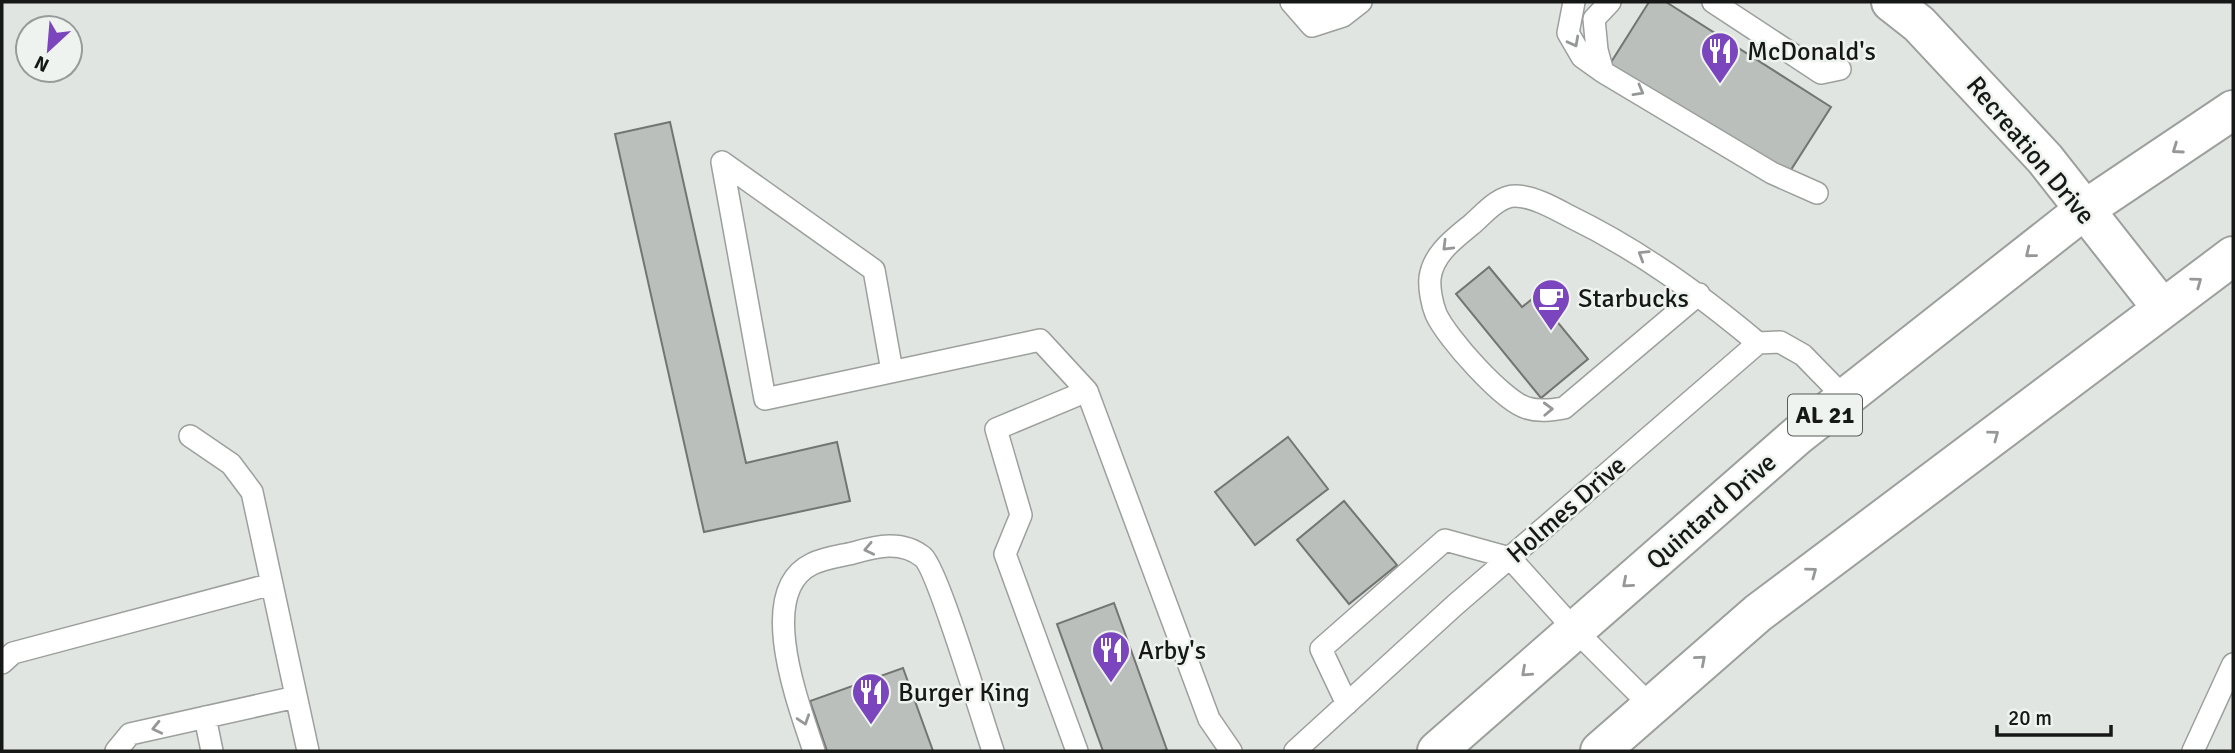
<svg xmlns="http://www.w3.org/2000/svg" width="2235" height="753" font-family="Signika,sans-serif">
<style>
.building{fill:#bbbfbc;stroke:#727572;stroke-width:2}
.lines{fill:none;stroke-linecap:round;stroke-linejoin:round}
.lane-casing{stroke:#9ca09d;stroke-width:24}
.street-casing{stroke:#9ca09d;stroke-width:42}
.highway-casing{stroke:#9ca09d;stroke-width:42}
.lane{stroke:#fff;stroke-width:21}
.street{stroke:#fff;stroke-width:38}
.highway{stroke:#fff;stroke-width:38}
.oneway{stroke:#969797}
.labels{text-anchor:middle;stroke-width:5;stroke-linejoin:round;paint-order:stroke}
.shield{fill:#eef3ef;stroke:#575a58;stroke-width:2}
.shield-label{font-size:24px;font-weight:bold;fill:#161817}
.poi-label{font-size:26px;fill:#161817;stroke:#eef3ef;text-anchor:start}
.street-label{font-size:26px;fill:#161817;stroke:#eef3ef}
</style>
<rect width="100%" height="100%" fill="#e1e5e2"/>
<!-- building -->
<path class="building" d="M1649,2H1666L1831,107L1787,176L1610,64Z
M670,122L746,463L837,442L850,501L704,532L615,134Z
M1489,267L1522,307L1536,296L1588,359L1541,398L1456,294Z
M1288,437L1328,489L1255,545L1215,492Z
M1344,501L1397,565L1349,604L1297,540Z
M1114,603L1167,750L1162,751H1103L1057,624Z
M903,668L933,751H827L810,701Z"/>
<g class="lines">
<defs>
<path id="lane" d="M1291,2L1312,26L1343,16L1361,2
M1574,2L1568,33L1582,57L1603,72
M1610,2L1594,19L1597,50L1603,72L1772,173L1817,193
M1713,2L1821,73L1840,69
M1308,3L1316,13L1335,2
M722,162L765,399L1040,340L1087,391
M722,162L874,270L892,371
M1699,294L1564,408C1552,410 1539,412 1527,408C1504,402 1446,337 1436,314C1432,304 1429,289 1430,278C1433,254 1454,239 1471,225C1483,215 1498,196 1515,196C1533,196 1554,208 1569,216C1639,250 1698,293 1758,343
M190,436L231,464L252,492L308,751
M2,663L13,653L272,584
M1347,704L1321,649L1445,540L1510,558L1574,629L1650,705
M205,717L212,751
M116,751L130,734L296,697
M814,751C800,708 754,592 812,564C824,558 840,556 853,553C877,546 902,540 923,557C938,570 983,722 993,751
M1077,751L1005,554L1021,515L996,429L1087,391L1209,719L1231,751
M1295,751L1455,605L1758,343L1780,342L1803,355L1846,399
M2193,751L2233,664"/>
<path id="street" d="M1891,2L1919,24L2045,159L2162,308"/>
<path id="highway" d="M1437,751L1798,435L2084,210L2233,110
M1600,751L1758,613L2233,256"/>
</defs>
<!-- lane casing -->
<use href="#lane" class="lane-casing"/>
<!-- street casing -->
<use href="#street" class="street-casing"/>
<!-- highway casing -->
<use href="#highway" class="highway-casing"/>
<!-- lane -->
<use href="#lane" class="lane"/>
<!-- street -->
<use href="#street" class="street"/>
<!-- highway -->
<use href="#highway" class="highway"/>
</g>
<!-- one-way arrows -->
<defs><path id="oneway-chevron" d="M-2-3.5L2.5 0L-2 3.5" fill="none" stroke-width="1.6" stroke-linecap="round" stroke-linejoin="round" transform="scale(1.75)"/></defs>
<g class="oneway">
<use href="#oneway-chevron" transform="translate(1574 42) rotate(62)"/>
<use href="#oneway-chevron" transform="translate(1639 91) rotate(29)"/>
<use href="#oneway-chevron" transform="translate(2177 149) rotate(145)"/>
<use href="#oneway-chevron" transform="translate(1447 246) rotate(135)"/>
<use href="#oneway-chevron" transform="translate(2030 253) rotate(141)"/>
<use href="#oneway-chevron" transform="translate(1643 255) rotate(-148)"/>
<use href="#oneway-chevron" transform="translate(2197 282) rotate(-36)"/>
<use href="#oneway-chevron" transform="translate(1548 409) rotate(-2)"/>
<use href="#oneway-chevron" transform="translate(1994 435) rotate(-37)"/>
<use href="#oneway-chevron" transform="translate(869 549) rotate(168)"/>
<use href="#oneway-chevron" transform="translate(1812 572) rotate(-37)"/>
<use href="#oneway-chevron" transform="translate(1627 583) rotate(139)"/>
<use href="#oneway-chevron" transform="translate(1701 660) rotate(-41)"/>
<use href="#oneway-chevron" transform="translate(1526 672) rotate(138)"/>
<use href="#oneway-chevron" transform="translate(804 720) rotate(72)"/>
<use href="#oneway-chevron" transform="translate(157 728) rotate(167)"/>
</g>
<!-- icons -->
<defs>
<symbol id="restaurant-pin" viewBox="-11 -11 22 30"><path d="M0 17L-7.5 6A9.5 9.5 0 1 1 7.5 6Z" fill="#7b46bd" stroke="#eef3ef"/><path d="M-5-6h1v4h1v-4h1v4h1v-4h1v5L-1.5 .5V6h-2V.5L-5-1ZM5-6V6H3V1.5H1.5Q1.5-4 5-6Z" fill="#fff"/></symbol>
<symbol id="cafe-pin" viewBox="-11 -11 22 30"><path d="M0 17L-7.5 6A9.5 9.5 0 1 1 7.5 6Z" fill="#7b46bd" stroke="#eef3ef"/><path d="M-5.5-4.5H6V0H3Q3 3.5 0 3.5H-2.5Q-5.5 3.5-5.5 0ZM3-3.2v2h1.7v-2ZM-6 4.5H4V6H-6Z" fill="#fff"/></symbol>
</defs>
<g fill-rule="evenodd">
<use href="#restaurant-pin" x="1698" y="29" width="44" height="60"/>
<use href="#cafe-pin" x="1529" y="276" width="44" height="60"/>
<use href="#restaurant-pin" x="1089" y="628" width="44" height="60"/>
<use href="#restaurant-pin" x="849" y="670" width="44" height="60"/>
</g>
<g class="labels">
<!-- shield labels -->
<rect class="shield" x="1788" y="394.5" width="74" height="41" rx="5"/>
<g class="shield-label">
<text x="1825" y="423">AL 21</text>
</g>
<!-- poi labels -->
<g class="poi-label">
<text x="1747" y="60">McDonald's</text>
<text x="1578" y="307">Starbucks</text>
<text x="1138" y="659">Arby's</text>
<text x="898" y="701">Burger King</text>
</g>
<!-- street labels -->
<g class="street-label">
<text transform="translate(2031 150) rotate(50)" y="9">Recreation Drive</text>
<text transform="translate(1566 509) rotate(-41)" y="9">Holmes Drive</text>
<text transform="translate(1711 511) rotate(-41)" y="9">Quintard Drive</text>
</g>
</g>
<!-- border -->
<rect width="2235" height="753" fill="none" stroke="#161817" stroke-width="7"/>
<!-- north arrow -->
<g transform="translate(49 49) rotate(206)"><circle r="33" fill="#eef3ef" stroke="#989b99" stroke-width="2"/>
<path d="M0-5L12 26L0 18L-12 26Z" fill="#7b46bd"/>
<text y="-10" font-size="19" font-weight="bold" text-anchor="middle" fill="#161817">N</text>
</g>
<!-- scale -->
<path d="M1997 725v10h114v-10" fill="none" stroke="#161817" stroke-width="3.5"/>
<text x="2008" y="725" font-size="21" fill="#161817" stroke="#eef3ef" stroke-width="5" paint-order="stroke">20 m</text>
</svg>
